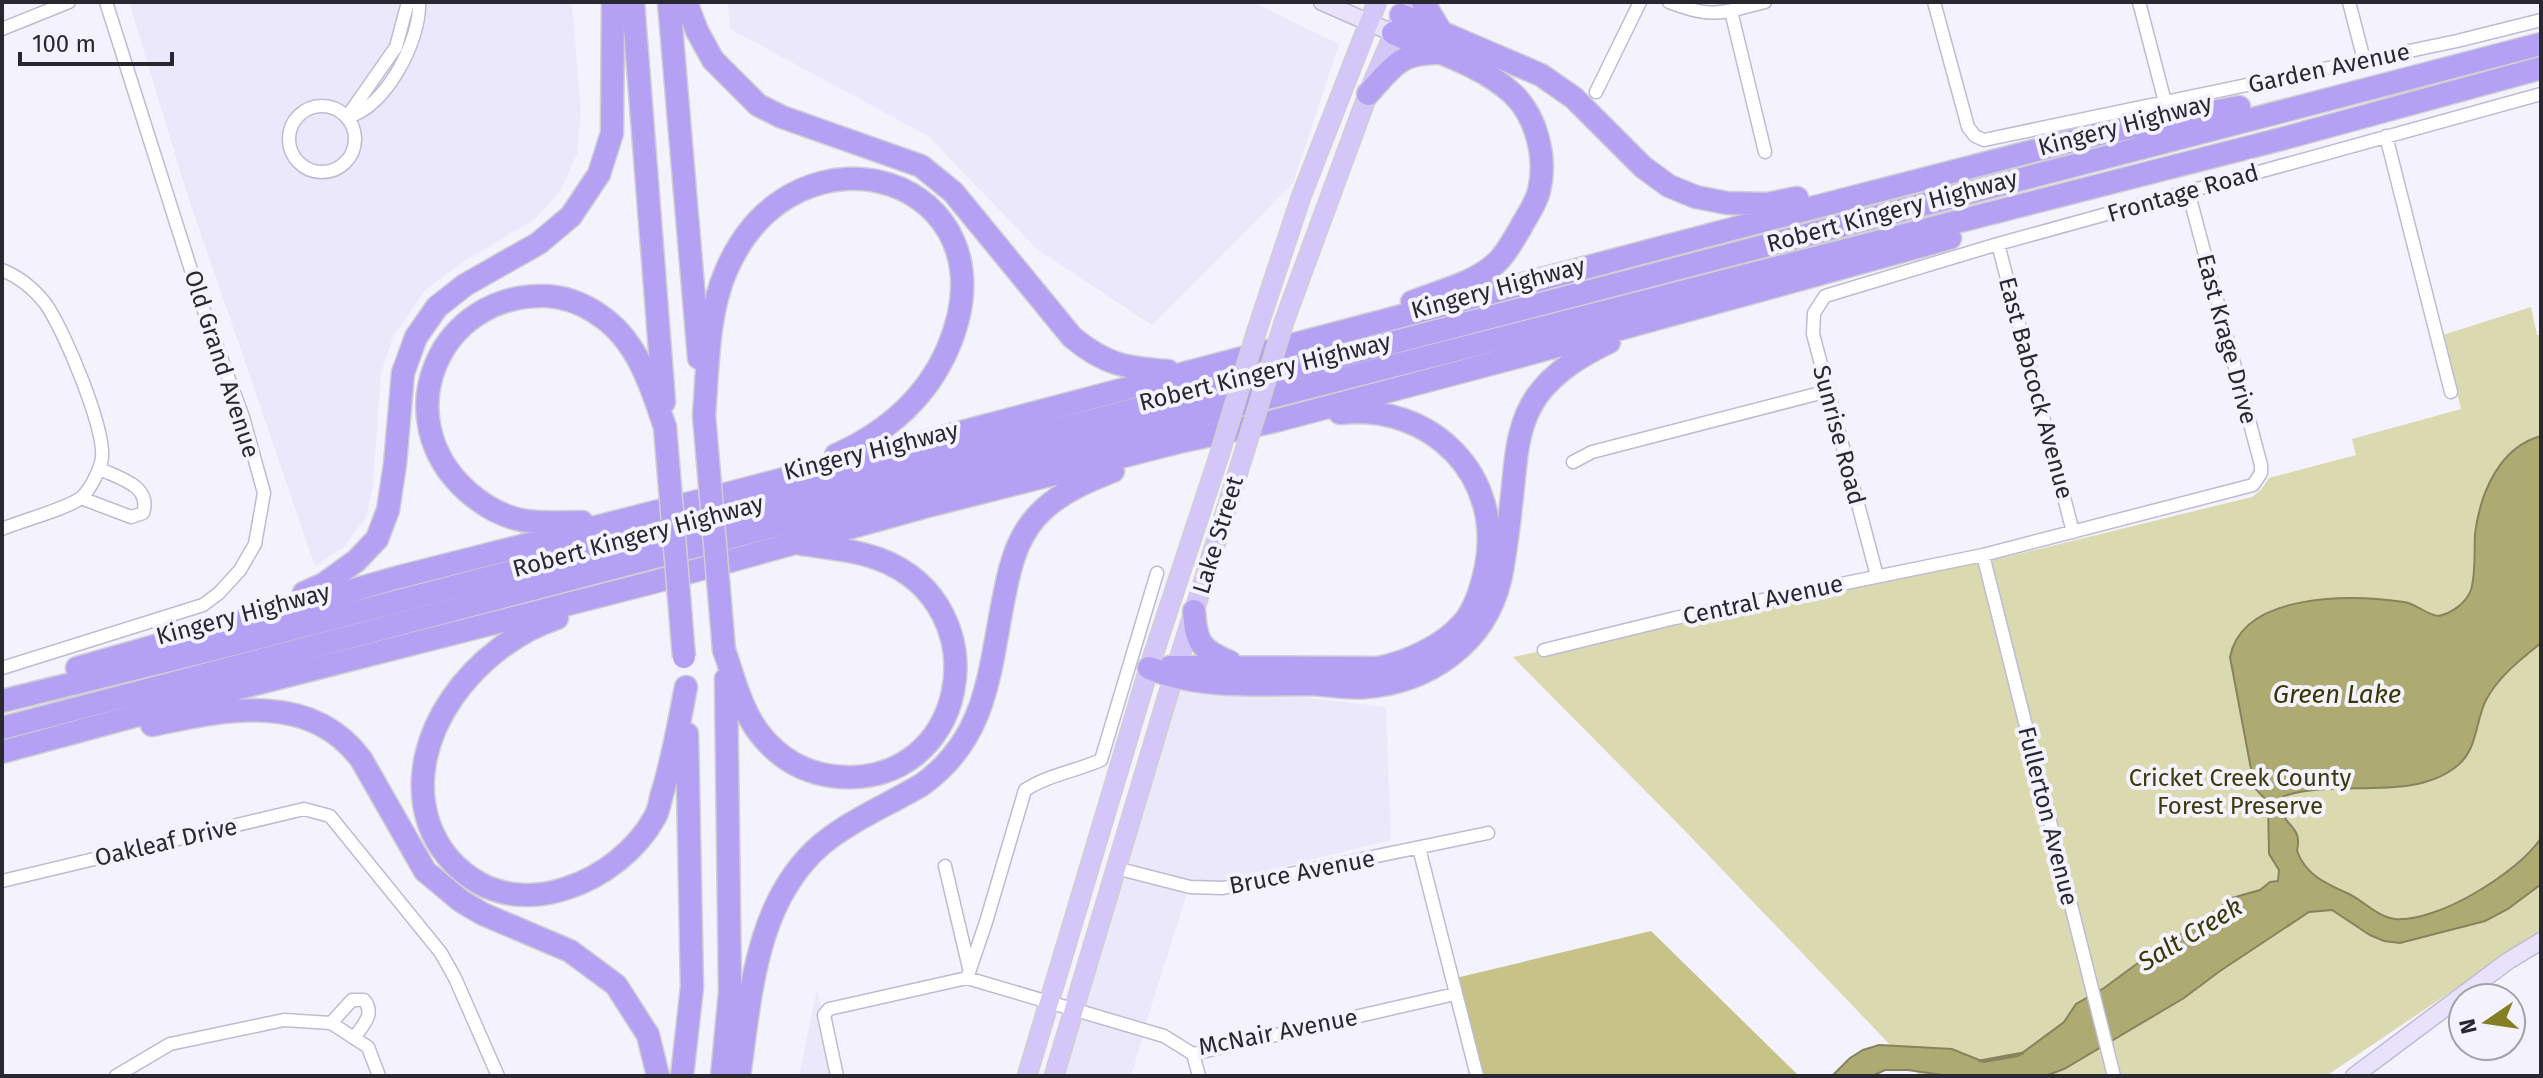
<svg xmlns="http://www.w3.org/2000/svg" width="2543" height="1078" font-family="'Fira Sans',sans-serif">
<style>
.built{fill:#ebe8fb}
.green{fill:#dbd9af}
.forest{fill:#c6c288}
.water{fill:#aeab72;stroke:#86835e;stroke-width:2}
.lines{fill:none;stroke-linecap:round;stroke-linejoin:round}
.stream{stroke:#86835e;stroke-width:3}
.street-casing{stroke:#bfbbd3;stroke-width:15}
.secondary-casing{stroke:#bfbbd3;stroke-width:19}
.primary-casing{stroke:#d0cfd1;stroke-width:21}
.highway-casing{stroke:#d0cfd1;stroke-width:25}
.street{stroke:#fff;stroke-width:12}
.secondary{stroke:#e8e3fb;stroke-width:16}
.primary{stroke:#d2c7f8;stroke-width:18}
.highway{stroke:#b4a1f3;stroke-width:22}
.primary-bridge-casing{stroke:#d0cfd1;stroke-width:21;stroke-linecap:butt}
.highway-bridge-casing{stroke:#d0cfd1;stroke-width:25;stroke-linecap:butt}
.primary-bridge{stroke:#d2c7f8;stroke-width:18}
.highway-bridge{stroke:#b4a1f3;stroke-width:22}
.labels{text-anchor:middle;stroke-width:8;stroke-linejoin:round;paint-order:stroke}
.street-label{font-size:24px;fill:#292730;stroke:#f4f2fc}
.park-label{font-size:24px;fill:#3d390b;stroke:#f4f2fc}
.water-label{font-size:26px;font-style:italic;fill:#3a3707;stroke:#f4f2fc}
</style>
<rect width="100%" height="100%" fill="#f4f2fc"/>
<!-- built -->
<path class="built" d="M129,2H572L581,110L577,154L560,192L535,219L463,262L425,290L393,337L381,373L373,484L366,517L344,547L315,566L186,190Z
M728,2H1253L1339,44L1293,183L1152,325L1038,250L928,136L730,29Z
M1176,682L1386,707L1391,840L1188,890L1145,1026L1078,1009Z
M817,989L839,1076H799Z
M1076,1013L1144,1033L1131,1076H1057Z"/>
<!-- green -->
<path class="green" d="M2531,307L2537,335H2541V931L2326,1076H1920L1689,835L1513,657L1803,595L2010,556L2252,497L2261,490L2269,478L2356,455L2352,439L2461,409L2443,335Z"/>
<!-- forest -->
<path class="forest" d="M1651,931L1799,1076H1482L1456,978Z"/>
<!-- water -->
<path class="water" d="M2541,436V643C2520,660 2499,676 2486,700C2475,722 2478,749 2457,766C2412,803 2336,778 2284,796L2280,803C2283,829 2303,824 2297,851C2306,875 2325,883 2347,893C2363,900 2377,917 2395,919C2437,923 2519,872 2541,838L2540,885L2508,909L2485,921L2400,943L2384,941L2370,935L2332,910L2309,912L2220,971L2184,998L2064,1069L2045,1076H1949L1908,1070H1885L1872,1076H1832L1850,1058L1863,1050L1879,1045L1952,1049L1984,1062L2018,1056L2064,1022L2076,1004L2104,988L2161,946L2198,924L2232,898L2260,890L2270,882L2278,881L2279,870L2269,854L2268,802C2257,790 2249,786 2251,769L2230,657C2243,591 2354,595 2404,602C2417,604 2425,614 2438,616C2451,614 2466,603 2471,590C2476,572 2474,552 2475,534C2480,494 2499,447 2541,436Z"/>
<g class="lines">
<!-- stream -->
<path class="stream" d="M1980,1061L2023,1053"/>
<defs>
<path id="street" d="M1669,2C1713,19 1720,13 1765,2
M1934,2L1968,127L1975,136L1984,140L2457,41L2541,20
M2139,2L2165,102
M2349,2L2364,60
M1731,11L1765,152
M2,29L69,2
M1596,92L1640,2
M289 139a33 33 0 1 1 66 0a33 33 0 1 1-66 0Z
M347,117C385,109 421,40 419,2
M347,117L396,47L408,2
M2386,136L2451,392
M1998,244L2073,532
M2,270C20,277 33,288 45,303C64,329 105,428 102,458C100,470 91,488 82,497C70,508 20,521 2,529
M1573,462L1592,452L1828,391
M81,498L131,517L143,513C152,486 119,478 100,469
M1983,555L2114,1076
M1877,576L1813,334L1814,313L1825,296L1998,244L2541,94
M1544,650L1675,618L1983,555L2253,485L2261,473V465L2188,191
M2,668L203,605L219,593L240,570L255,544L264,493L243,417L205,314L106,2
M1419,848L1477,1076
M945,866L969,968
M1116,868L1190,887L1223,888L1488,833
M2,881L304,809L330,816L441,953L455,978L498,1076
M967,978L986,922L1025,790C1048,775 1076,771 1101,760L1157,573
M331,1023L352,1000H364C376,1014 362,1026 354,1038
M1193,1054L1199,1076
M116,1076L170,1044L284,1020L331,1023L368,1047L379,1076
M837,1076L824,1015L829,1009L967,978L1164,1036L1193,1054L1455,994"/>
<path id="secondary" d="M1322,2L1393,33
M2354,1076L2508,961L2541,941"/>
<path id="primary" d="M1284,322L1368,94L1407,2
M1256,333L1301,197L1377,2
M1027,1076L1149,668L1219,456
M1054,1076L1173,678L1245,450"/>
<path id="highway" d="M633,2L664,402
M669,2L699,358
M686,2L697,31L713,60L758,105L782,117L921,166L953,192L1072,337C1105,365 1127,368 1168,371
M1423,2L1440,30
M1401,15L1541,75L1574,98L1643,167L1669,186L1696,197L1727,203L1767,204L1797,198
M1393,33C1432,51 1481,64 1513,94C1537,117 1547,159 1539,191C1536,204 1526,217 1520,229C1513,240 1505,256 1495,264C1473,284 1439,291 1412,302
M1368,94C1391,69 1399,53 1435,53
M704,415C708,368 707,315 726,271C796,108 1020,178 948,348C926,399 885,433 836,455
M582,522C563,522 541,524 521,520C502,516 483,505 468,492C385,419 438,292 547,296C581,298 614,320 632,349C647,372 656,401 665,427
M304,593L324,584L356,561L377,539L388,510L395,464L403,373L416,337L437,307L465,285L539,243L571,216L599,174L612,133L613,2
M1194,611C1196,643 1201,650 1230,662
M557,618C477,644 400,737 429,824C438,849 456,870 479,883C506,898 539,898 567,888C602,877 637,850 655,817C659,810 660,801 662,794C673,759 679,723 686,687
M724,650C734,678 741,710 760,734C778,757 803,772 832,776C968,793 1003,606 879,559C855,550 827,548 801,544
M1170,667L1378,668C1408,662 1443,646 1463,623C1476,608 1482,586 1486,567C1504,475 1431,403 1340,413
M77,668L399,577L734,492L1823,205L2103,133L2239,107
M1149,668C1199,689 1258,684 1312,684C1329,685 1349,689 1366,687C1429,682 1485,643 1500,580C1506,553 1509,523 1512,496C1516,461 1516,426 1537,396C1555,371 1582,355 1609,342
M2,701L214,649L2541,44
M152,725C224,710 310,690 361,759L425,871L461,901L483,914L570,951L616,985L648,1035L658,1076
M2,728L1063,450L2285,138L2541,68
M2,752L212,695L654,582L928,506L1179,442L1275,421L1517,357L1950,238
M682,1076L692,987L687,734
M722,1076L730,992L726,679
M739,1076C751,995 755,901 822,844C851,820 890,804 923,784C990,735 989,667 1005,592C1011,561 1019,532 1043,510C1063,491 1088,481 1113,471"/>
</defs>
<!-- street casing -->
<use href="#street" class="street-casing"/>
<!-- secondary casing -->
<use href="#secondary" class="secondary-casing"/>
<!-- primary casing -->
<use href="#primary" class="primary-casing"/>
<!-- highway casing -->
<use href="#highway" class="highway-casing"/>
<!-- street -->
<use href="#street" class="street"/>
<!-- secondary -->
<use href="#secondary" class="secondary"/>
<!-- primary -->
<use href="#primary" class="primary"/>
<!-- highway -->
<use href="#highway" class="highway"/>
<defs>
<path id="primary-bridge" d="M1245,450L1284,322
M1219,456L1256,333"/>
<path id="highway-bridge" d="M704,415L724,650
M665,427L684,657"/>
</defs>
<!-- primary-bridge casing -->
<use href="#primary-bridge" class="primary-bridge-casing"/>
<!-- highway-bridge casing -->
<use href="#highway-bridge" class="highway-bridge-casing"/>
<!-- primary-bridge -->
<use href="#primary-bridge" class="primary-bridge"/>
<!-- highway-bridge -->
<use href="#highway-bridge" class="highway-bridge"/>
</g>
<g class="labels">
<!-- street labels -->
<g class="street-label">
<text transform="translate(2329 68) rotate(-12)" y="8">Garden Avenue</text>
<text transform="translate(2125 125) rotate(-15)" y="8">Kingery Highway</text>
<text transform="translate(2183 193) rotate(-16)" y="8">Frontage Road</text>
<text transform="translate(1892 211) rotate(-15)" y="8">Robert Kingery Highway</text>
<text transform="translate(1498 288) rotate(-15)" y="8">Kingery Highway</text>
<text transform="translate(2227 339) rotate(75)" y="8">East Krage Drive</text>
<text transform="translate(222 364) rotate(72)" y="8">Old Grand Avenue</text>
<text transform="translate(1265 372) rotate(-14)" y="8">Robert Kingery Highway</text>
<text transform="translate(2036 388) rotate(75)" y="8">East Babcock Avenue</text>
<text transform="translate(1839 435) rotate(75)" y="8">Sunrise Road</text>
<text transform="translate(871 451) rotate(-14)" y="8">Kingery Highway</text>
<text transform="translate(1218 535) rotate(-73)" y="8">Lake Street</text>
<text transform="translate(638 536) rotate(-15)" y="8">Robert Kingery Highway</text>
<text transform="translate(1763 600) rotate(-12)" y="8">Central Avenue</text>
<text transform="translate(243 614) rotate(-15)" y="8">Kingery Highway</text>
<text transform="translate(2048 816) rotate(76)" y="8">Fullerton Avenue</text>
<text transform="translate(166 842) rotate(-13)" y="8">Oakleaf Drive</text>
<text transform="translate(1302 872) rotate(-11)" y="8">Bruce Avenue</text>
<text transform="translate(1278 1032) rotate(-11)" y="8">McNair Avenue</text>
</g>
<!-- park labels -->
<g class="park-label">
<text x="2240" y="786">Cricket Creek County<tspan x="2240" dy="28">Forest Preserve</tspan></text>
</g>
<!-- water labels -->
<g class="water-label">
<text x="2337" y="703">Green Lake</text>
<text transform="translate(2190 934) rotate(-31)" y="9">Salt Creek</text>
</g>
</g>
<!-- border -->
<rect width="2543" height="1078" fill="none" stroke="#292730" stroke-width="8"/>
<!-- north arrow -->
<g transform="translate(2487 1022) rotate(257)"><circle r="38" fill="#f4f2fc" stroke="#a3a1aa" stroke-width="2"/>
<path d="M0-6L14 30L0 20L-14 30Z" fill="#847e25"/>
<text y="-12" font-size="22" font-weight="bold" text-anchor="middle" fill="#292730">N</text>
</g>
<!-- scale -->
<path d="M20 52v12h152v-12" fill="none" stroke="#292730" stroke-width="4"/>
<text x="32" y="52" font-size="24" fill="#292730" stroke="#f4f2fc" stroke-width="6" paint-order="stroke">100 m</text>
</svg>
